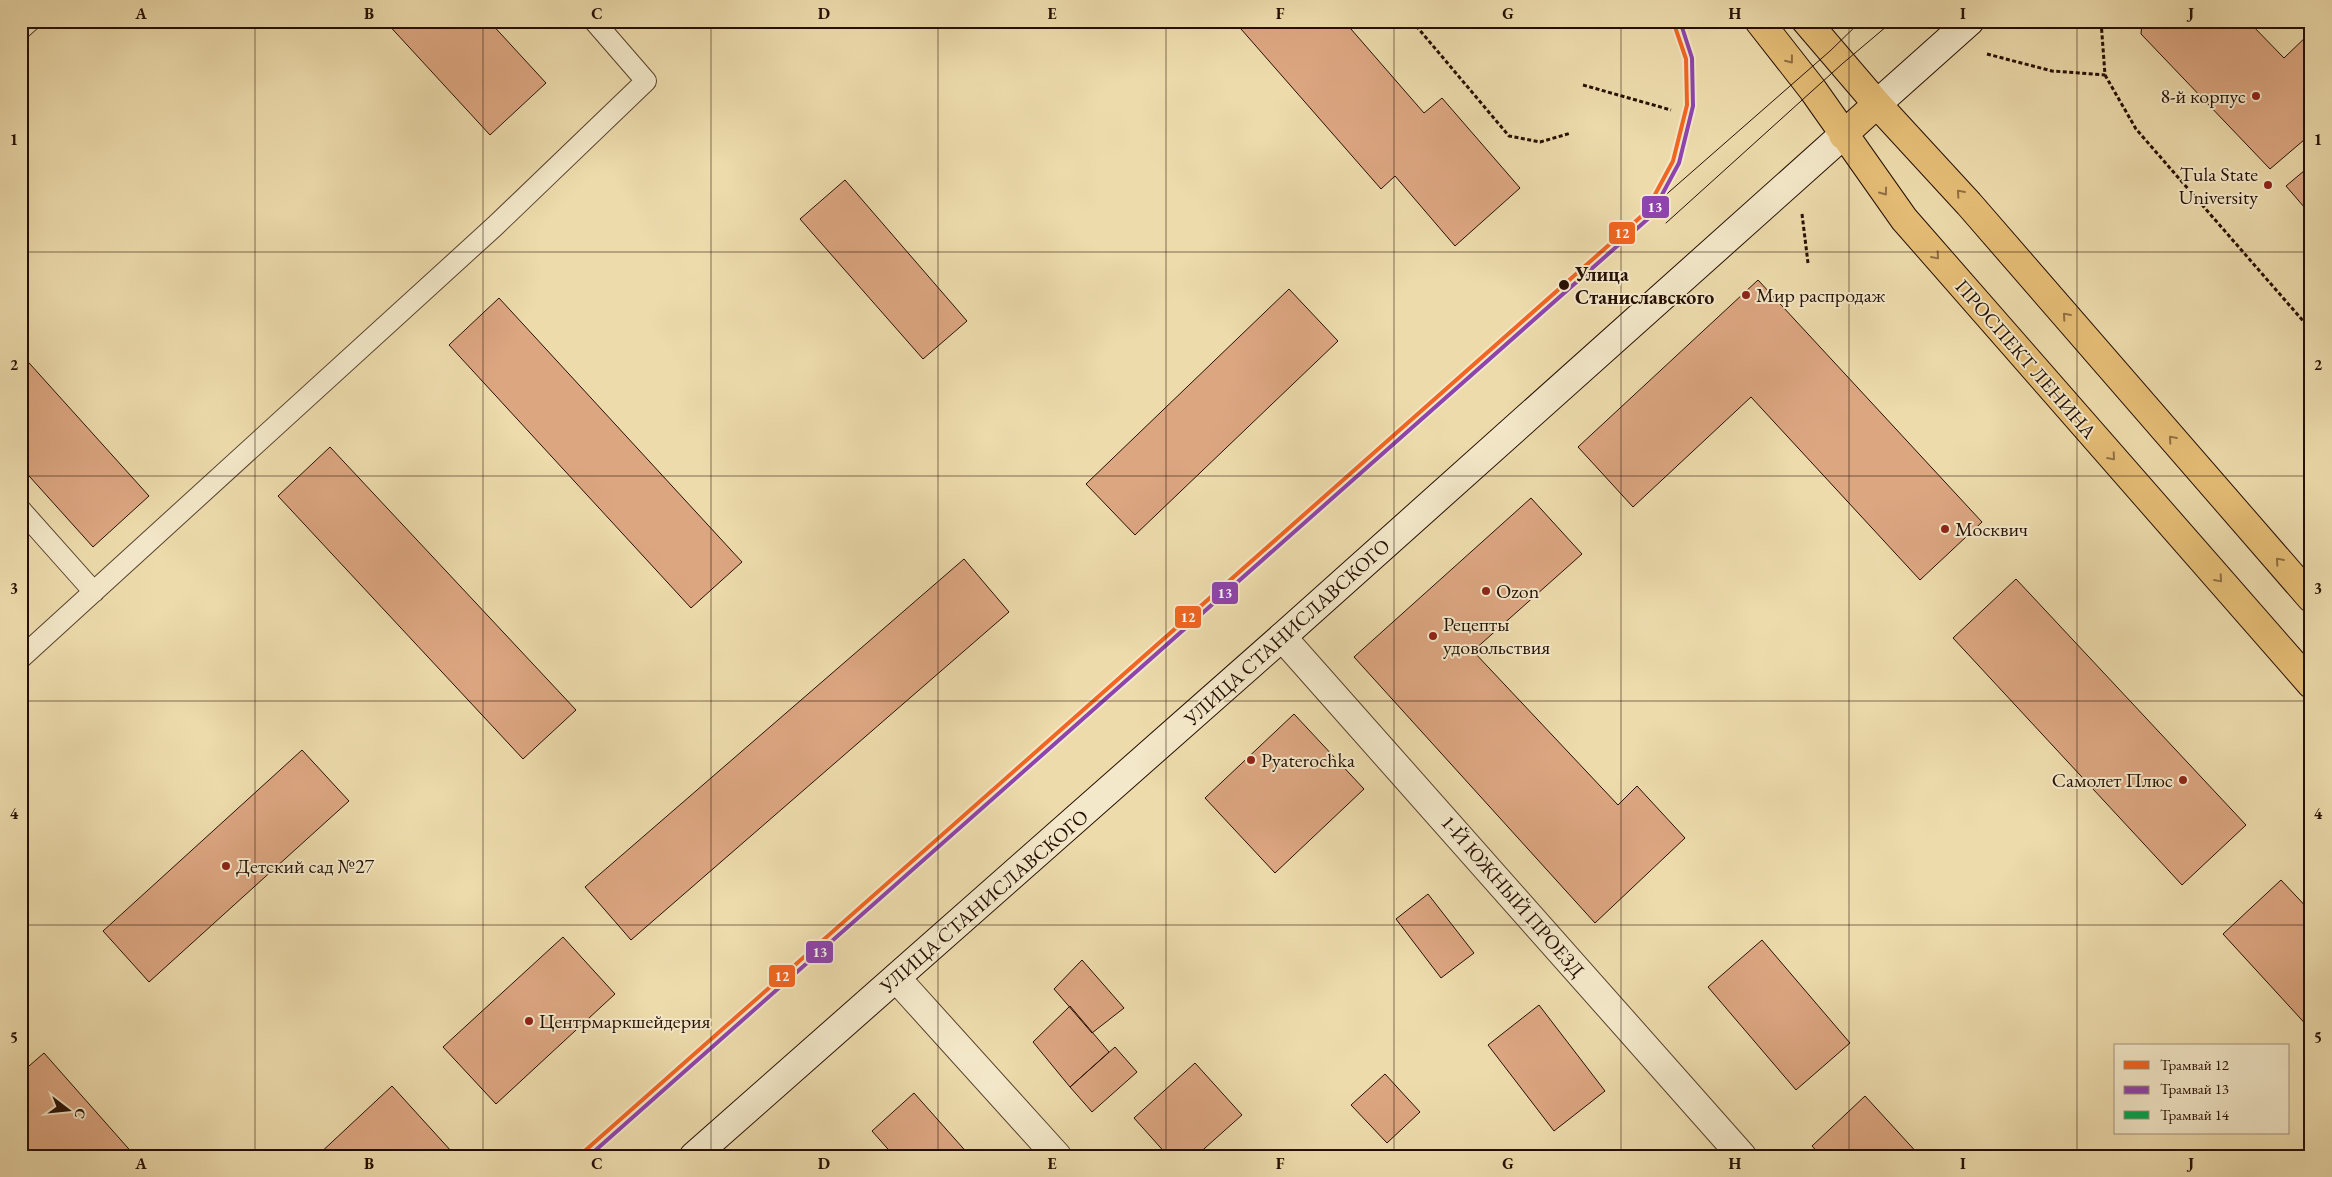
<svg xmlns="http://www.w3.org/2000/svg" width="2332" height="1177" font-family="'EB Garamond',serif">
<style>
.building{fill:#dca681;stroke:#260f04}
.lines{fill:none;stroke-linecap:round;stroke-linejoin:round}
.lane-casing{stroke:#58422e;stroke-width:22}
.street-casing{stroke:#58422e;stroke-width:30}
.secondary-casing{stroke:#260f04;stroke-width:30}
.primary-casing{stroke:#260f04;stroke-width:30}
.path{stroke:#260f04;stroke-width:3;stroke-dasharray:4 2.5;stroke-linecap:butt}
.lane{stroke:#f3e8c9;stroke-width:20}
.street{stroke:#f3e8c9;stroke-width:28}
.secondary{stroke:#f3e8c9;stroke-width:28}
.primary{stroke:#e6be76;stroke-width:28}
.tram{stroke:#260f04;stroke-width:1}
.tram-1-casing{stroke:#f3e8c9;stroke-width:8}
.tram-2-casing{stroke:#f3e8c9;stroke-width:8}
.tram-3-casing{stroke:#f3e8c9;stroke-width:8}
.tram-1{stroke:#f26522;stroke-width:4}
.tram-2{stroke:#8e44ad;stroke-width:4}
.tram-3{stroke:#00a651;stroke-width:4}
.oneway{stroke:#906f43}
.grid{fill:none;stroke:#260f04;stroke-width:1;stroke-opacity:0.55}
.poi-dot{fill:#8f2418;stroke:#f3e8c9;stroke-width:2}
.stop-dot{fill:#260f04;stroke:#f3e8c9;stroke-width:2}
.labels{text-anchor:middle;stroke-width:4;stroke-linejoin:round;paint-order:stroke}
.poi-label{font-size:20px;fill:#260f04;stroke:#f3e8c9;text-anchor:start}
.stop-label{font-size:20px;font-weight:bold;fill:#260f04;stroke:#f3e8c9;text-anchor:start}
.street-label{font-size:20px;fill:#260f04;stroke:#f3e8c9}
.line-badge{stroke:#f3e8c9;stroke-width:2}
.badge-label{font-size:14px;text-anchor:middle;font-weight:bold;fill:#fff}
.neatline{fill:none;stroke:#260f04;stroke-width:2}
.grid-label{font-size:16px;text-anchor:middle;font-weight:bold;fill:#260f04}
</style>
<rect width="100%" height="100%" fill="#eddbac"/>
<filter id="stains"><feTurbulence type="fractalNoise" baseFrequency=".004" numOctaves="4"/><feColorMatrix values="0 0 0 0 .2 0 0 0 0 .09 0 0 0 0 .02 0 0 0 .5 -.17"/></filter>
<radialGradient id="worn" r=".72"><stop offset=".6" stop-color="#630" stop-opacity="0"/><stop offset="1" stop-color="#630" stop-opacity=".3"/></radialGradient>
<!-- building -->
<path class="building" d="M385,21H489L546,83L490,135Z
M1234,21H1344L1424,113L1442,98L1520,188L1455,246L1395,176L1381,189Z
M2142,21H2248L2284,58L2311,32V134L2270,169L2141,34Z
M2311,165V215L2286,186Z
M845,180L967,321L923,359L800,219Z
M1758,280L1982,522L1920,580L1751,397L1633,507L1578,447Z
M1289,289L1338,341L1135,535L1086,484Z
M499,298L742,562L691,608L449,345Z
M21,354L149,496L93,547L21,467Z
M330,447L576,710L523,759L278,496Z
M1531,498L1582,554L1473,651L1618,805L1637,786L1685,838L1595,923L1354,657Z
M964,559L1009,612L631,940L585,887Z
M2016,579L2246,825L2182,885L1953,638Z
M1294,714L1364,789L1275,873L1205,798Z
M302,750L349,801L149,982L103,931Z
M2281,880L2311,912V1030L2223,934Z
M1428,894L1474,953L1441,978L1396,919Z
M563,937L615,994L496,1104L443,1047Z
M1762,940L1850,1043L1796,1090L1708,987Z
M1082,960L1124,1008L1092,1033L1054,989Z
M1539,1005L1605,1091L1554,1131L1488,1045Z
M1070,1006L1109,1052L1070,1087L1033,1042Z
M1115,1047L1137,1072L1092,1112L1070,1087Z
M44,1053L135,1156H34L21,1141V1073Z
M1195,1063L1242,1115L1196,1156H1168L1134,1118Z
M1385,1074L1420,1112L1387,1143L1351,1105Z
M392,1086L452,1152L449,1156H317Z
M914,1093L970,1156H894L872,1131Z
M1865,1096L1920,1156H1821L1812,1146Z"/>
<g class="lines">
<defs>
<path id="lane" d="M21,29L30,21
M21,510L94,592
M21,658L495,226L646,81L594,21"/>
<path id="street" d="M1282,637L1742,1156
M897,979L1057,1156"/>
<path id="secondary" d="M1877,104L1970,21
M694,1156L1282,637L1843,135"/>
<path id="primary" d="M1759,21L1813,90L1904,219L2311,684
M1806,21L1877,104L1969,204L2311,598
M1843,135L1877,104"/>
</defs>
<!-- lane casing -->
<use href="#lane" class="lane-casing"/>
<!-- street casing -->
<use href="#street" class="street-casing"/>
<!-- secondary casing -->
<use href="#secondary" class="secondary-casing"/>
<!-- primary casing -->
<use href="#primary" class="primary-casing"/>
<!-- path -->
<path class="path" d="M1412,21L1509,136L1540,142L1571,133
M1987,54L2052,71L2105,75L2101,21
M2105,75L2136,129L2311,330
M1583,85L1671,110
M1802,214L1808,263"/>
<!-- lane -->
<use href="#lane" class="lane"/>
<!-- street -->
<use href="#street" class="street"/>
<!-- secondary -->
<use href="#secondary" class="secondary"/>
<!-- primary -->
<use href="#primary" class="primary"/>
<!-- tram -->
<path class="tram" d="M1645,213L1830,51L1861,21
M1666,223L1842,64L1893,21"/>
<defs>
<path id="tram-1" d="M579,1156L1645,213L1673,161L1687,105L1686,59L1673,21"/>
<path id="tram-2" d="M589,1156L1650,217L1679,163L1693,106L1692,58L1680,21"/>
<path id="tram-3" d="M1761,21L1809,25L1851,21"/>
</defs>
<!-- tram-1 casing -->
<use href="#tram-1" class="tram-1-casing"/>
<!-- tram-2 casing -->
<use href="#tram-2" class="tram-2-casing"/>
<!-- tram-3 casing -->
<use href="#tram-3" class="tram-3-casing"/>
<!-- tram-1 -->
<use href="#tram-1" class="tram-1"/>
<!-- tram-2 -->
<use href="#tram-2" class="tram-2"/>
<!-- tram-3 -->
<use href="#tram-3" class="tram-3"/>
</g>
<!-- one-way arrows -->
<defs><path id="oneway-chevron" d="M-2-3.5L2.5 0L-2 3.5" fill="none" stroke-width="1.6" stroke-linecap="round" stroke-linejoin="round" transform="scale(1.25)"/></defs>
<g class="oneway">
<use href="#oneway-chevron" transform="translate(1790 60) rotate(52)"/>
<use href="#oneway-chevron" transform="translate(1884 192) rotate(54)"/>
<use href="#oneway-chevron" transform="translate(1960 193) rotate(-131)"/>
<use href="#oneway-chevron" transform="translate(1936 256) rotate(49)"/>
<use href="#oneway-chevron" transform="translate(2066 316) rotate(-131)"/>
<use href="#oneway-chevron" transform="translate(2172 439) rotate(-131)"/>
<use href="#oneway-chevron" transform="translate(2112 457) rotate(49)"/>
<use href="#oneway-chevron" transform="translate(2279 561) rotate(-131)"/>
<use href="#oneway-chevron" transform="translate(2219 579) rotate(49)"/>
</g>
<!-- grid -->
<path class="grid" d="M255,21V1156M483,21V1156M711,21V1156M938,21V1156M1166,21V1156M1394,21V1156M1621,21V1156M1849,21V1156M2077,21V1156M21,252H2311M21,476H2311M21,701H2311M21,925H2311"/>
<!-- markers -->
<g class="poi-dot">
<circle cx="2256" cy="96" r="5"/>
<circle cx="2268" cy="185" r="5"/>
<circle cx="1746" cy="295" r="5"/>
<circle cx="1945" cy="529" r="5"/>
<circle cx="1486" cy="591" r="5"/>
<circle cx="1433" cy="636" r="5"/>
<circle cx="1251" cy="760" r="5"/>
<circle cx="2183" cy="780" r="5"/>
<circle cx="226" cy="866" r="5"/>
<circle cx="529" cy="1021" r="5"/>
</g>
<circle class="stop-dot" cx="1564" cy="285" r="6"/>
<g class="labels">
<!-- poi labels -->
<g class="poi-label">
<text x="2246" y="103" text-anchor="end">8-й корпус</text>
<text x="2258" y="181" text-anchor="end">Tula State<tspan x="2258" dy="23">University</tspan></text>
<text x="1756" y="302">Мир распродаж</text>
<text x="1955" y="536">Москвич</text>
<text x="1496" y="598">Ozon</text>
<text x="1443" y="631">Рецепты<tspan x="1443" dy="23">удовольствия</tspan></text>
<text x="1261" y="767">Pyaterochka</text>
<text x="2173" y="787" text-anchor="end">Самолет Плюс</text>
<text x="236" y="873">Детский сад №27</text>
<text x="539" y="1028">Центрмаркшейдерия</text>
</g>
<!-- stop labels -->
<g class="stop-label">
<text x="1575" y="281">Улица<tspan x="1575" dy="23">Станиславского</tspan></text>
</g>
<!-- street labels -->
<g class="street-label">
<text transform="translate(2026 359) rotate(49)" y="7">ПРОСПЕКТ ЛЕНИНА</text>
<text transform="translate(1287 632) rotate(-42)" y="7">УЛИЦА СТАНИСЛАВСКОГО</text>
<text transform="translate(1513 896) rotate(49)" y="7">1-Й ЮЖНЫЙ ПРОЕЗД</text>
<text transform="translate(984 901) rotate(-41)" y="7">УЛИЦА СТАНИСЛАВСКОГО</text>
</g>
</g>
<g class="line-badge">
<rect x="1641" y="195" width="29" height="24" rx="5" fill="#8e44ad"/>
<rect x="1608" y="221" width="28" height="24" rx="5" fill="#f26522"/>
<rect x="1211" y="581" width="28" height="24" rx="5" fill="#8e44ad"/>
<rect x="1174" y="605" width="28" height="24" rx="5" fill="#f26522"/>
<rect x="805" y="940" width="29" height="24" rx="5" fill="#8e44ad"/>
<rect x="768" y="964" width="28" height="24" rx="5" fill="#f26522"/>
</g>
<g class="badge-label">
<text x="1655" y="212">13</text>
<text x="1622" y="238">12</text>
<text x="1225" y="598">13</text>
<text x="1188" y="622">12</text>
<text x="820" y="957">13</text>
<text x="782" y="981">12</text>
</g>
<!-- margin -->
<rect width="2332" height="1177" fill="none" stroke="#eddbac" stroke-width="55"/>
<!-- legend -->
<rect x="2114" y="1044" width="175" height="90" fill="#f3e8c9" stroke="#a1917a"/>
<rect x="2124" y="1061" width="25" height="8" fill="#f26522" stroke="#a1917a"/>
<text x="2160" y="1070" font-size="15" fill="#260f04">Трамвай 12</text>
<rect x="2124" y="1086" width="25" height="8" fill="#8e44ad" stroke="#a1917a"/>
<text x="2160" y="1094" font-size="15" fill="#260f04">Трамвай 13</text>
<rect x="2124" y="1111" width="25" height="8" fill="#00a651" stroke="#a1917a"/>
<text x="2160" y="1120" font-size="15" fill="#260f04">Трамвай 14</text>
<!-- north arrow -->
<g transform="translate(68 1110) rotate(106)" stroke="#f3e8c9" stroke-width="4" paint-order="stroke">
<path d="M0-4L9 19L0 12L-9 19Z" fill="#260f04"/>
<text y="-8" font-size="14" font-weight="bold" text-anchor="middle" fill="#260f04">С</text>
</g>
<rect x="28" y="28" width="2276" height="1122" class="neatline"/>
<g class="grid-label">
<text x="141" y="19">A</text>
<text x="369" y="19">B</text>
<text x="597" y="19">C</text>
<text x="824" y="19">D</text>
<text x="1052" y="19">E</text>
<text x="1280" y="19">F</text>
<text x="1508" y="19">G</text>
<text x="1735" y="19">H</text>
<text x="1963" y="19">I</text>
<text x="2191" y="19">J</text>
<text x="14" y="145">1</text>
<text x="2318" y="145">1</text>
<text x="14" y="370">2</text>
<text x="2318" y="370">2</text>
<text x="14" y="594">3</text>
<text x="2318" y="594">3</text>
<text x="14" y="819">4</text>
<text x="2318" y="819">4</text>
<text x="14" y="1043">5</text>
<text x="2318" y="1043">5</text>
<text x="141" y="1169">A</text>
<text x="369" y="1169">B</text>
<text x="597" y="1169">C</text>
<text x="824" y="1169">D</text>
<text x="1052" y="1169">E</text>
<text x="1280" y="1169">F</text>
<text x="1508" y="1169">G</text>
<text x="1735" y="1169">H</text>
<text x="1963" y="1169">I</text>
<text x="2191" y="1169">J</text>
</g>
<rect width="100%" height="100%" filter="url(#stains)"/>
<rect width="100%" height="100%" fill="url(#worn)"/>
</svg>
